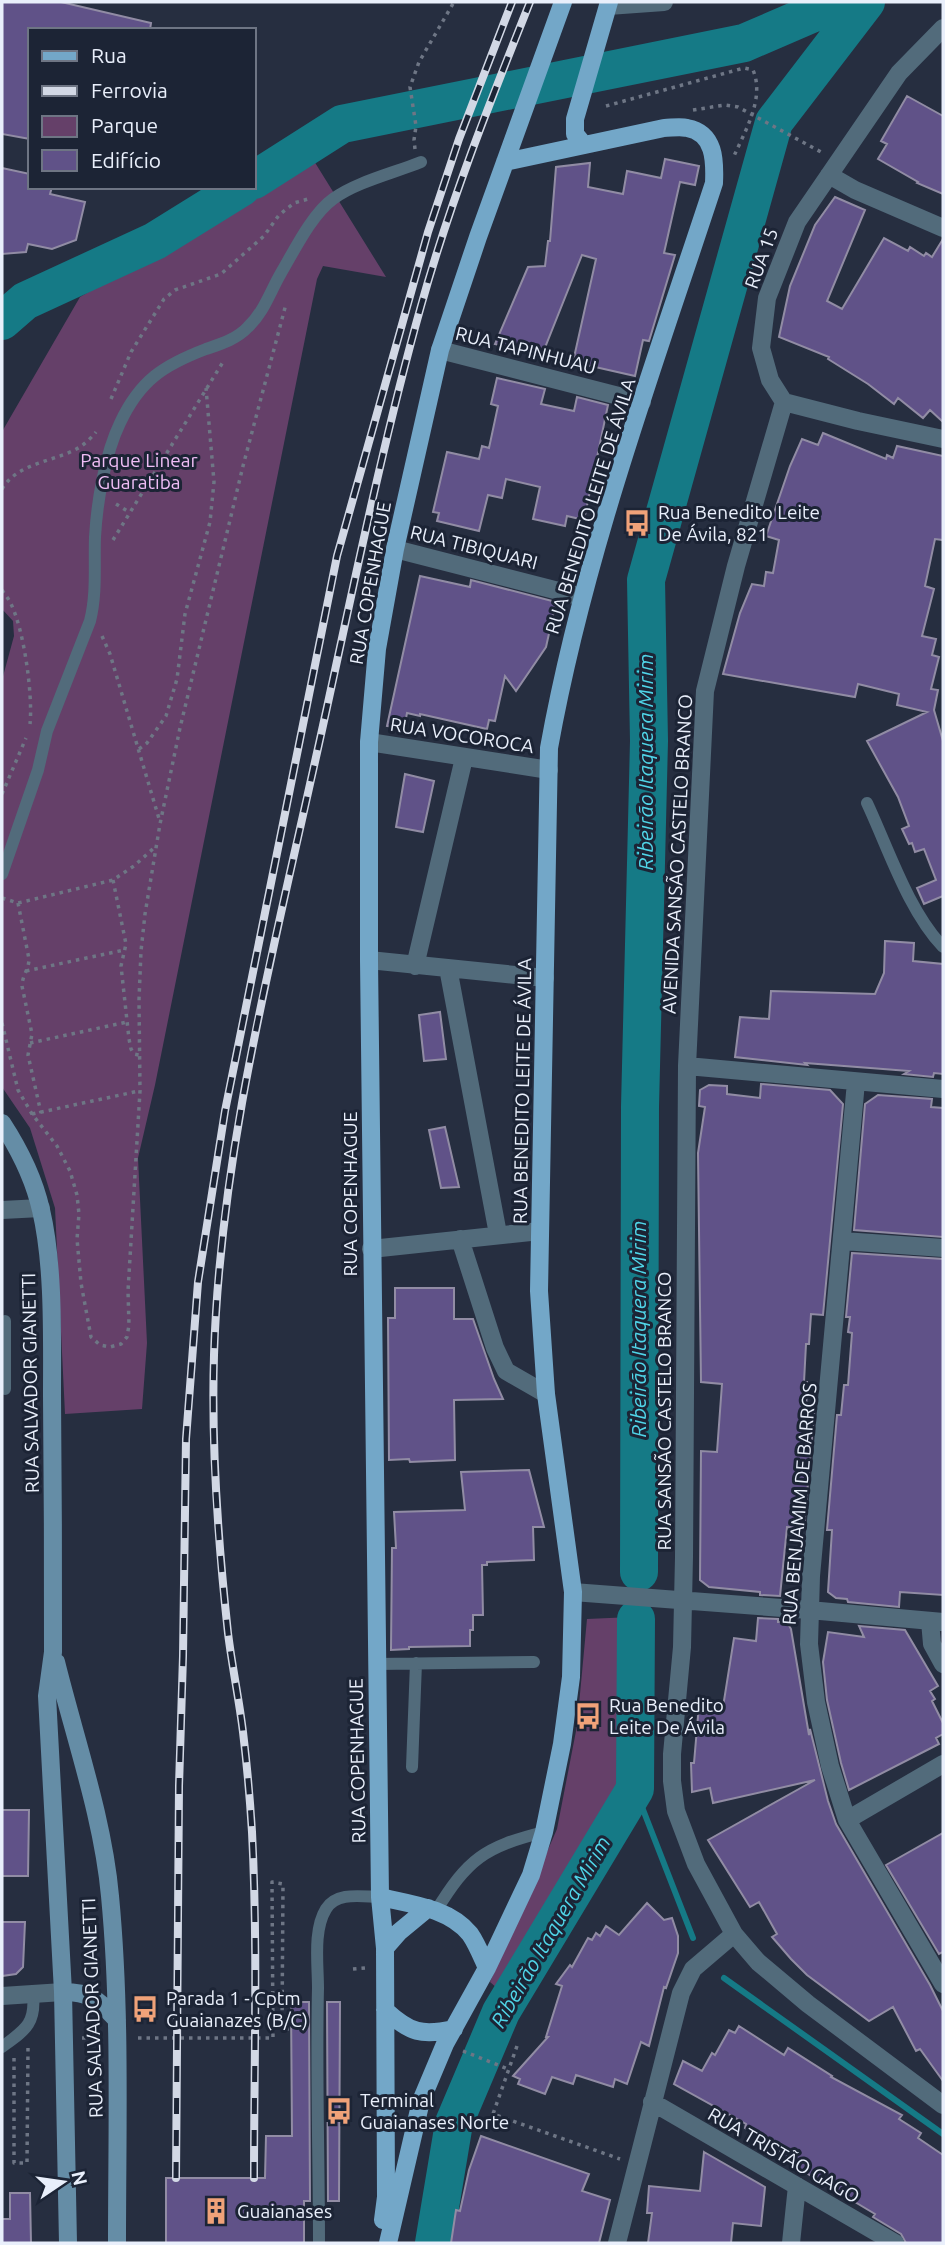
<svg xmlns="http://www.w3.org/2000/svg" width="945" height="2245" font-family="Ubuntu,sans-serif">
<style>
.green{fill:#654069}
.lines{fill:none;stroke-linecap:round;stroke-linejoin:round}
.stream{stroke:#157a86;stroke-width:6}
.river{stroke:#157a86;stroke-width:38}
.building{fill:#605288;stroke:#918ca4;stroke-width:2}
.path{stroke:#6e7685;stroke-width:3.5;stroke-dasharray:3.5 5;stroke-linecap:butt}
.service{stroke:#526b7b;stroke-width:12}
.minor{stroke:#526b7b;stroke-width:18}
.secondary{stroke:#658da6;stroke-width:18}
.primary{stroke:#73a7c8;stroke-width:18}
.rail-casing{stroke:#d2d8e5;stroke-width:8}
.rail{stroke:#1c2435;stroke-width:5;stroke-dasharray:16;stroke-linecap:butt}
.labels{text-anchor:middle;stroke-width:6;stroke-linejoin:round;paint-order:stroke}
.street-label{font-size:19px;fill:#e9effb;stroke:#1c2435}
.park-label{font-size:19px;fill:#f0bef6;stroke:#1c2435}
.poi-label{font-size:19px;fill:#e9effb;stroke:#1c2435;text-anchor:start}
.water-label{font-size:21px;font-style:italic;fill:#50d5e8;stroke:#1c2435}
</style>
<rect width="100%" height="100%" fill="#262e40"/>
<!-- green -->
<path class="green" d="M314,161L386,277L323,266L317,279L155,1085L138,1158L147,1343L142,1409L65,1414L55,1208L30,1128L2,1087V680L14,636L13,621L2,609L3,430L80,297Z
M632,1617L629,1782L625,1797L582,1855L497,1988L490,1982L557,1829L577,1726L587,1619Z"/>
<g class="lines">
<!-- stream -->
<path class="stream" d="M635,1789L693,1938
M724,1978L943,2134"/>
<!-- river -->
<path class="river" d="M254,180L342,124L744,43L839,2
M2,321L25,301L155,241L242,187
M639,1572L640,1107L649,741L646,580L774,122L866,2
M434,2243L454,2123L501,2012L635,1789L636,1619"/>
</g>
<!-- building -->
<path class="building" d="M2,2H61L151,23L150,30H30V139L2,134Z
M907,96L943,116V194L917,183L918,182L878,159L887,144L881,141Z
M665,159L699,166L695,185L680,182L664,253L675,255L649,341L643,340L635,376L573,362L596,259L582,255L542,355L495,344L528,267L545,266L548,241H550L556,167L590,163L588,187L623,194L627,171L661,178Z
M2,168L30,174V187H52L50,194L85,202L76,240L52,249L28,244L26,252L2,254Z
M835,197L865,210L827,301L842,309L884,238L908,251L910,247L924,256L926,253L932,257L943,239V422L930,410L923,418L898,398L894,404L868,384L828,359L829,357L779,337L790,286L815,225Z
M497,378L545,389L541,404L574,411L577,397L608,405L584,520L567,516L565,526L533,519L540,487L506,479L502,498L488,495L479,531L437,521L439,513L433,512L447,452L479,459L482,446L489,448L498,406L491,404Z
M823,433L886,459L887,455L893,458L897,446L943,456V540L935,539L925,586L934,589L922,636L936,639L932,655L939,657L931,689L938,690L934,710L943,741V896L924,904L917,888L936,880L924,849L915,852L912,843L909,844L902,829L909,826L898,797L867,741L927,712L897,705L899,694L858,684L855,697L723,674L740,613L752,584L764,586L766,572L773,573L779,540L766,536L790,466L802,439L818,445Z
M420,576L470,587L471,580L556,602L546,647L516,691L505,676L495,721L489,720L487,729L420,714V716L407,713L404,729L387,726Z
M405,774L434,781L423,832L396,827Z
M885,941L914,943L913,961L943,964V1074L934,1073L933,1077L904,1074L909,1071L805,1063L807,1065L735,1057L740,1017L769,1019L771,991L875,994L884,973Z
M440,1012L446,1059L424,1061L419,1015Z
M761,1084L830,1090L843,1104L823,1315L811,1314L809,1344H806L804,1382H807L806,1414H814L804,1528L787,1527L780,1596L760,1595V1592L709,1587L700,1580L701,1451L717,1452L722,1384L701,1382L698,1153L705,1107L699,1106L700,1090L709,1085L727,1086V1094L760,1098Z
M878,1095L932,1099L931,1107L943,1108V1237L854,1230L865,1104Z
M445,1127L459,1187L441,1188L429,1130Z
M852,1253L943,1259V1595L900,1592L899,1607L848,1602L847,1599L836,1598L828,1592L832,1530H827L837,1415H841L844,1385H848L852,1333L848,1332L850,1317H846Z
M395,1288H454V1319H473L494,1379L503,1399L454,1400L455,1460L410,1462L409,1459L389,1460L388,1318H395Z
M529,1470L544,1527H533L534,1560L487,1562V1565H482L483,1615H473V1630H470V1646L409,1647V1649L391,1650L392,1548H396L394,1512L465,1510L461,1472Z
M758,1618L778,1619V1622H787L791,1629L809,1735L810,1729L828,1801L836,1824L930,1985L943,2011V2081L920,2049L916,2051L893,2007L869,2021L807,1975L791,1959L772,1937L777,1934L759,1902L750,1907L708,1840L815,1780L713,1803L710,1788L692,1792L691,1763H694L699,1705L723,1707L734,1638L756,1641Z
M859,1626L905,1630L938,1686L930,1691L935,1699L932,1701L943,1723V1734L936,1738L939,1744L849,1790L841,1763L827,1700L823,1662L828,1632L864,1637Z
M2,1810H29L28,1876H2Z
M943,1833V1952L939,1954L886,1865Z
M647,1903L664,1920L672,1918L678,1936V1953L666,1988L664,1987L649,2046L641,2042L627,2084L615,2079L613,2087L576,2075L573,2084L552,2077L545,2094L518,2084L520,2079L513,2076L548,2037H546L562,1986L556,1984L570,1965L572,1967L588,1938L592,1940L596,1933L600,1936L606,1926L619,1935Z
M2,1922H25L23,1967L16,1974L2,1976Z
M291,2002H309L310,2201H304V2243H166V2178H265L266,2136H292Z
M327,2002H340L339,2201H328Z
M739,2026L784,2055L788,2048L832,2076L831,2077L902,2115L899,2119L921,2133L918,2138L943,2155V2243H906L901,2234L873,2217L875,2214L778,2156L781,2150L745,2128L746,2124L674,2084L683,2061L702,2071L712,2053L715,2055L729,2030L735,2033Z
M481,2136L589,2174L582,2191L610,2200L599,2243H451L456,2210L460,2211L469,2170Z
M704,2152L765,2187L761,2226L733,2223L731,2243H648L652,2213H647L649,2186L700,2191Z
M10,2193H30L31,2243H2V2219H10Z"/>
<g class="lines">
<!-- path -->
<path class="path" d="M606,106L744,68L753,70C765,98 745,131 734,156
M693,110L725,105L738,107L821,152
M415,149L414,140L416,126L410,87L419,62L454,2
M111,399L131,352L164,299L175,290L221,274L264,236L279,215L294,203L308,199
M2,489C18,462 55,462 80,447C86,443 92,437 96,432
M116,504L129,512
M113,540L223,362
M2,590C5,595 9,599 11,604C24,630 33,695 30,724
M102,636L110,654L160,822
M139,749L147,743L166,716L177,679L185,614L210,522L214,482L206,388
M2,794L26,738
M113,880L126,944L121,966L129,1039L131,1049L134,1054L139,1055
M2,898L18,903L113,880L134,866L155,847
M18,903L29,959C29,969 22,976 22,986L32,1034L28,1055L41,1113
M26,971L124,950
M2,1023L18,1090L32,1114L57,1146L70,1171L77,1195L79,1214L77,1239L81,1283L91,1337L100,1345L110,1347L121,1344L127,1337L129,1325L128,1291L140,1091L139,1000L141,951L145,914L160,824L180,728L243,466L286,304
M30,1043L127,1022
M32,1114L139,1091
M353,1969L365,1968
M82,2038H98
M138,2038H273L272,1882L283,1884L282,2029H291
M517,2046L493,2114L620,2159
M463,2051L508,2069
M14,2058V2163H27L28,2048"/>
<!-- service -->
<path class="service" d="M867,803C889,850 908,910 943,947
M2,874L38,770L47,731L90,621C97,593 94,566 95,537C97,502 105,454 120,423C140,380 164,365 206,349C221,344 237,339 248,327C264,312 270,292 281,273C294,251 312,214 333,199C356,182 394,173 421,162
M5,1321V1389
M377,1664L534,1662
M412,1767L416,1663
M436,1911C468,1859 484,1847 544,1832
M2,2047C25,2030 36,2024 33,1994
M319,2243C319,2158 316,2073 318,1988C318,1964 313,1930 326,1909C337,1891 363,1897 380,1897"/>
<!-- minor -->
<path class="minor" d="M608,6L664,2
M829,175L855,190L943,228
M440,350L642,402
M784,402L736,566L705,691L687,1066L684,1557L682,1647L672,1754V1781L676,1811L696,1864L734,1934L758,1962L808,2004L943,2105
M784,402L770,380L761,348L767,298L797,222L899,73L943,28
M784,402L858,421L943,439
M395,549L582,597
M369,742L549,770
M369,960L545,978
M415,966L464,758
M448,968L498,1234
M687,1066L943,1089
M856,1082L811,1576L809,1644L816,1702L830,1766L847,1820L943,1984
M2,1210L41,1208
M460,1239L495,1348L506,1371L546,1394
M843,1241L943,1248
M371,1249L540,1231
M573,1592L809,1610L943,1622
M930,1621L932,1644L943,1664
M847,1820L943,1764
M2,1996L63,1992
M652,2102L895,2243
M617,2243L681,1993L693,1969L734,1934
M791,2243L797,2186"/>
<!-- secondary -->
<path class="secondary" d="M2,1123C19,1149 34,1179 41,1210C54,1265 52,1338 52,1396C53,1481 53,1567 53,1652L47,1696L63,1992L68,2243
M56,1662C75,1739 103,1818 110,1896C121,2011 117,2128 117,2243
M63,1992C92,1992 98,2000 117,2020"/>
<!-- primary -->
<path class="primary" d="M584,145L575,134V119L609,2
M380,1897C410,1904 449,1908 470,1934C477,1944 482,1957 487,1968
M385,1948L399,1932L428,1908
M385,2010C410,2033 422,2036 454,2029
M383,2220L386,2197L385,1948L380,1897L369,960V742L377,649L395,549L440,350L478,237L563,2
M388,2243L421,2101L445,2044L487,1968L531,1875L544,1832L562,1744L571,1677L573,1592L546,1394L539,1291L549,748C584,554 653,369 714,183C715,161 715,133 687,128C680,126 671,128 664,128L505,162"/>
<defs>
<path id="rail" d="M176,2178L179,1786L183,1656L186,1439L198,1282L225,1111L337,556L428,232L459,139L512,2
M254,2178C254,2063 258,1947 252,1832C250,1799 247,1765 243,1732C239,1699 232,1666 228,1633C218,1541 211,1448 214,1355C220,1161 268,973 310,784C346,625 377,463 421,306C450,202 490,102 530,2"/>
</defs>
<!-- rail casing -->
<use href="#rail" class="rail-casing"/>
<!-- rail -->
<use href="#rail" class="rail"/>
</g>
<!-- icons -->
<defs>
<symbol id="bus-bare" viewBox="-9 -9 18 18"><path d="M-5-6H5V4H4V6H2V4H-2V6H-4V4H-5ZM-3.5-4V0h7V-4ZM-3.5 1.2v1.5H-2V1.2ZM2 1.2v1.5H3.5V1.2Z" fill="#f0a279" stroke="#1c2435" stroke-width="2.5" paint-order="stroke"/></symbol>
<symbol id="building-bare" viewBox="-9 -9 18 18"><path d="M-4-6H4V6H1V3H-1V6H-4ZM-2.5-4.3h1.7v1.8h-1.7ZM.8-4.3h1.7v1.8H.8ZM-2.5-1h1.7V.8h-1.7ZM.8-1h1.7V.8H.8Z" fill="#f0a279" stroke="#1c2435" stroke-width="2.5" paint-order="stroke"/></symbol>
</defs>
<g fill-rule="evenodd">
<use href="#bus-bare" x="618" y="504" width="38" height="38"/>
<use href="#bus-bare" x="569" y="1697" width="38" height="38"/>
<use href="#bus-bare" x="126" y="1990" width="38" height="38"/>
<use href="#bus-bare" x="320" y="2092" width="38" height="38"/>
<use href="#building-bare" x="197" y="2192" width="38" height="38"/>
</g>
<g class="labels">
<!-- street labels -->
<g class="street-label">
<text transform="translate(761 258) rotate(-70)" y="7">RUA 15</text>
<text transform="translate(526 350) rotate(14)" y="7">RUA TAPINHUAU</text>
<text transform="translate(590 506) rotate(-73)" y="7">RUA BENEDITO LEITE DE ÁVILA</text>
<text transform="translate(474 547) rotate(14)" y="7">RUA TIBIQUARI</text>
<text transform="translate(370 583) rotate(-80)" y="7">RUA COPENHAGUE</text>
<text transform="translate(462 735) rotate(9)" y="7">RUA VOCOROCA</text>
<text transform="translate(677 854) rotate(-87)" y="7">AVENIDA SANSÃO CASTELO BRANCO</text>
<text transform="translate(522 1091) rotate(-89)" y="7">RUA BENEDITO LEITE DE ÁVILA</text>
<text transform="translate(350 1194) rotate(-90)" y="7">RUA COPENHAGUE</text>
<text transform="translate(30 1383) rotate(-91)" y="7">RUA SALVADOR GIANETTI</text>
<text transform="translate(664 1411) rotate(-90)" y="7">RUA SANSÃO CASTELO BRANCO</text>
<text transform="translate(799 1504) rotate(-85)" y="7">RUA BENJAMIM DE BARROS</text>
<text transform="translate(357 1761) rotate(-91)" y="7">RUA COPENHAGUE</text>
<text transform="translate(92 2008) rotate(-92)" y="7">RUA SALVADOR GIANETTI</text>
<text transform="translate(784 2155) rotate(30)" y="7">RUA TRISTÃO GAGO</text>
</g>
<!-- park labels -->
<g class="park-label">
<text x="139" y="467">Parque Linear<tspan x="139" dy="22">Guaratiba</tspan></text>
</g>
<!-- poi labels -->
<g class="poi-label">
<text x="658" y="519">Rua Benedito Leite<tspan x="658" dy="22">De Ávila, 821</tspan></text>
<text x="609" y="1712">Rua Benedito<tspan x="609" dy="22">Leite De Ávila</tspan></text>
<text x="166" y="2005">Parada 1 - Cptm<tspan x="166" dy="22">Guaianazes (B/C)</tspan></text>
<text x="360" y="2107">Terminal<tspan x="360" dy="22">Guaianases Norte</tspan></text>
<text x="237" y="2218">Guaianases</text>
</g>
<!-- water labels -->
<g class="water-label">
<text transform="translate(646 762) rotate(-90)" y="7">Ribeirão Itaquera Mirim</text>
<text transform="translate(639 1329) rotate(-90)" y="7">Ribeirão Itaquera Mirim</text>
<text transform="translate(551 1932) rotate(-60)" y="7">Ribeirão Itaquera Mirim</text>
</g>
</g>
<!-- border -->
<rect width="945" height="2245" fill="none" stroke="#e9effb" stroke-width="7"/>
<!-- legend -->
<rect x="28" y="28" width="228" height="161" fill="#1c2435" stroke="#6e7584" stroke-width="2"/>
<rect x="42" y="51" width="35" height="10" fill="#73a7c8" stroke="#6e7584" stroke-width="2"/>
<text x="91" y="63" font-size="21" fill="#e9effb">Rua</text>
<rect x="42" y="86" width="35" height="10" fill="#d2d8e5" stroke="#6e7584" stroke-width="2"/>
<text x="91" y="98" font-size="21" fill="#e9effb">Ferrovia</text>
<rect x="42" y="116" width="35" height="21" fill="#654069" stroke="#6e7584" stroke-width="2"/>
<text x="91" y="133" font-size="21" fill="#e9effb">Parque</text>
<rect x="42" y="150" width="35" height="21" fill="#605288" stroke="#6e7584" stroke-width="2"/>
<text x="91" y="168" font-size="21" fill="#e9effb">Edifício</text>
<!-- north arrow -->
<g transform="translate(63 2182) rotate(77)" stroke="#1c2435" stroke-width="5" paint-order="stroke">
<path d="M0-5L12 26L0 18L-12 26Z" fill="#e9effb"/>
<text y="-10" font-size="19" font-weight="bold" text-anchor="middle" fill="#e9effb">N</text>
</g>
</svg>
